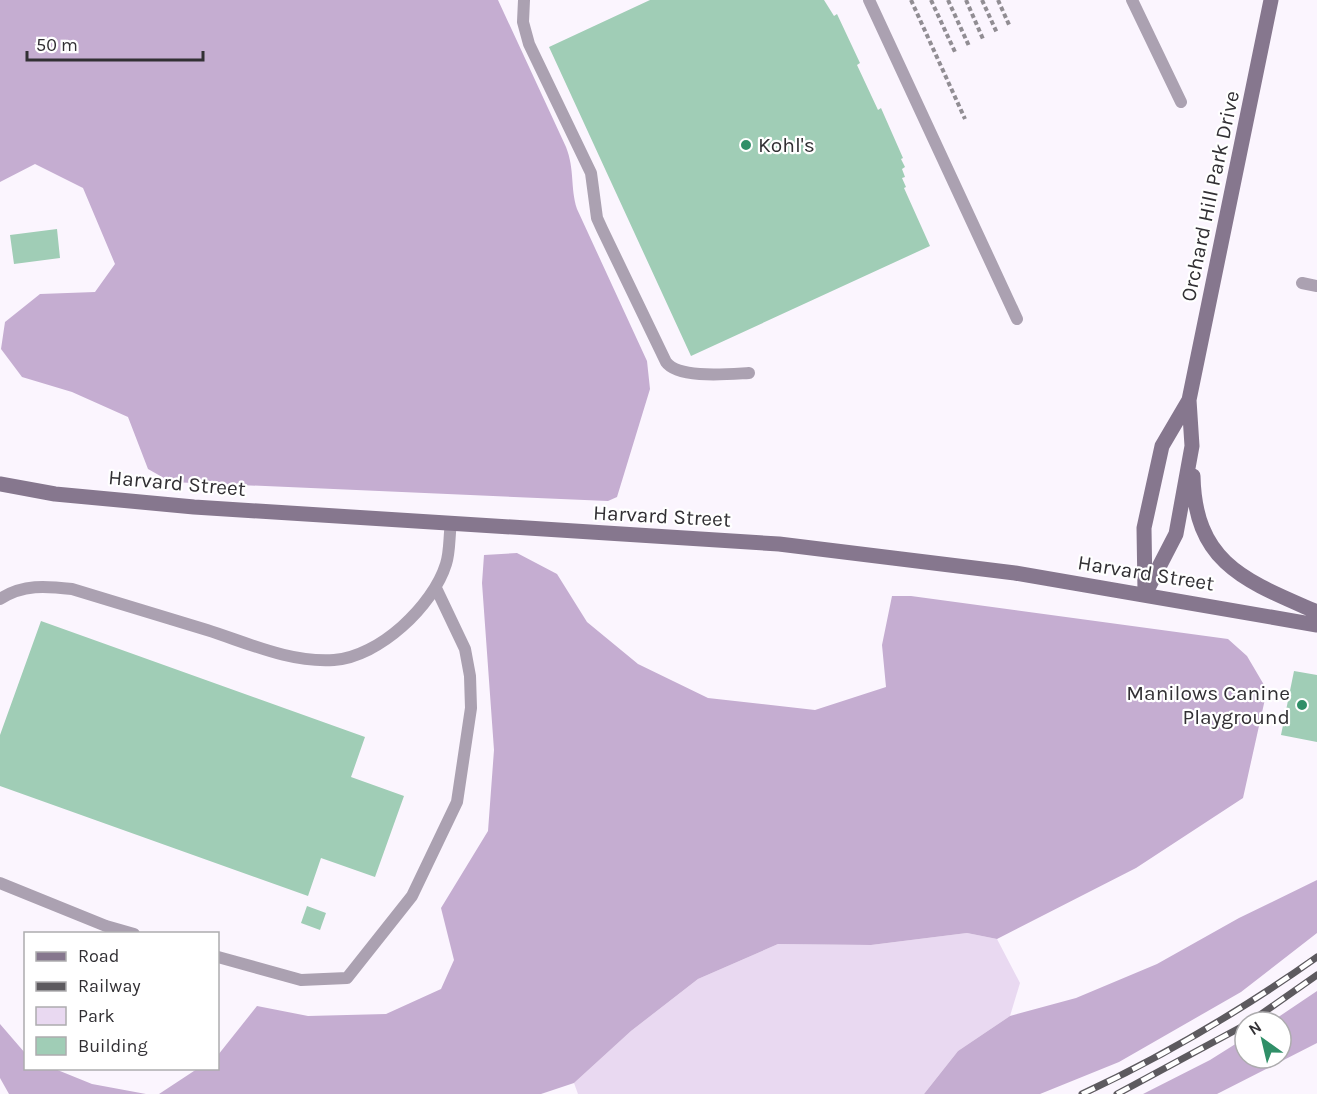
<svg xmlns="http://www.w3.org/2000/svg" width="1317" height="1094" font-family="Karla,sans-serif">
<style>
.green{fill:#e9d9f1}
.forest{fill:#c5add1}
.building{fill:#a0cdb6}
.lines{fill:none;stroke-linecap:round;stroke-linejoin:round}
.path{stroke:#918d93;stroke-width:4;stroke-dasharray:4.5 3;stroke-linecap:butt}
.lane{stroke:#aba1b1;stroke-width:12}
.secondary{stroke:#86778e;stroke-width:15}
.rail-casing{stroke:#5d5a5f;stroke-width:7}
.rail{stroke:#fff;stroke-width:4.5;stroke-dasharray:14;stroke-linecap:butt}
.poi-dot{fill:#308f68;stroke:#fff;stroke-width:2}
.labels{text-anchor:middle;stroke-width:4.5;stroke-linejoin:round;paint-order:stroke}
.poi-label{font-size:21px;fill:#323034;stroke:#fff;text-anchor:start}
.street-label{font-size:21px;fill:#323034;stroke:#fff}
</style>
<rect width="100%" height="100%" fill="#fbf5fe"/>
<!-- green -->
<path class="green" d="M967,933L997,939L1020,983L1010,1016L958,1051L924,1094H578L574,1083L631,1031L698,979L778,944L871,945Z"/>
<!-- forest -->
<path class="forest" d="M0,0H498L566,147C575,170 570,187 577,209L647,361L650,389L617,497L608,501L171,482L148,469L128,417L72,392L22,377L1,349L5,322L40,294L95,292L115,264L83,188L35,164L0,182Z
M517,553L557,574L587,622L638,664L708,698L815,710L886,687L882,645L892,596H911L1228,639L1247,656L1267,690L1243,798L1136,868L997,939L967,933L871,945L778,944L698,979L631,1031L574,1083L541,1094H159L197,1069L218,1068V1055L257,1006L308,1016L386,1014L441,989L454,960L441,908L488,831L494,750L482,583L484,555Z
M1317,880V933L1241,992L1119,1062L1040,1094H924L958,1051L1010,1016L1076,998L1157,964L1239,918Z
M1317,991V1043L1217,1094H1143L1210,1060L1245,1038V1058H1281V1022H1271Z
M0,1024L25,1053L26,1068L55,1069L92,1084L146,1094H9L0,1078Z"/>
<!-- building -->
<path class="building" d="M650,0H824L834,16L837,14L860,63L857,65L878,110L881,108L903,158L901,159L905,167L902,169L905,177L902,178L906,187L904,188L930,246L691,356L549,47Z
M57,229L60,258L14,264L10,235Z
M41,621L365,737L351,777L404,796L375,877L321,858L308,896L0,786V735Z
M1294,671L1317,675V742L1281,735Z
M307,906L326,913L320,930L301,923Z"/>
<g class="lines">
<!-- path -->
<path class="path" d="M911,0L965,119
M931,0L955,52
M948,0L969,46
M966,0L983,39
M982,0L997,33
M998,0L1010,27"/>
<!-- lane -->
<path class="lane" d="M524,0L523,22L529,44L591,173L597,218L602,229L666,362C678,379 729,374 749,373
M869,0L1017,319
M1132,0L1181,102
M1302,283L1317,286
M0,599C23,584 46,586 72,589C117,603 162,616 207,630C248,643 290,663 334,660C379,657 433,606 446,564C450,552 449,536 451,523
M0,883L106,926L134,934
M218,957L301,980L347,978L412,896L457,802L471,708L470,676L465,649L436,588"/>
<!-- secondary -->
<path class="secondary" d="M1193,476C1195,564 1246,581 1317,612
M0,484L55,494L194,507L779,544L1015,573L1317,625
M1145,591L1144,528L1162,446L1189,400
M1145,594L1176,534L1192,446L1189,400L1271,0"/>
<defs>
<path id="rail" d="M1250,1022L1317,975
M1082,1094C1166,1055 1242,1010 1317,957
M1117,1094L1245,1025"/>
</defs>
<!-- rail casing -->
<use href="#rail" class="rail-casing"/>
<!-- rail -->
<use href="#rail" class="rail"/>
</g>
<!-- markers -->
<g class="poi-dot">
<circle cx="746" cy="145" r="6"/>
<circle cx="1302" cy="705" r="6"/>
</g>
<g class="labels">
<!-- poi labels -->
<g class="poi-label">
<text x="758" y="152">Kohl's</text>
<text x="1290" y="700" text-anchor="end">Manilows Canine<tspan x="1290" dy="24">Playground</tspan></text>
</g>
<!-- street labels -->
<g class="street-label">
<text transform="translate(1210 196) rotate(-78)" y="7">Orchard Hill Park Drive</text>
<text transform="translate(177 483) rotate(5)" y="7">Harvard Street</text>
<text transform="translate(662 516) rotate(3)" y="7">Harvard Street</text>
<text transform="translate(1146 573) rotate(9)" y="7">Harvard Street</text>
</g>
</g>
<!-- legend -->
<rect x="24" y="932" width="195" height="138" fill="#ffffff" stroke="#adacae" stroke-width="1.5"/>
<rect x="36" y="952" width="30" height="9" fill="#86778e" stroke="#adacae" stroke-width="1.5"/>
<text x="78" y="962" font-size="18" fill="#323034">Road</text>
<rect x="36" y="982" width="30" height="9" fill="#5d5a5f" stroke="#adacae" stroke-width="1.5"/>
<text x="78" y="992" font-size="18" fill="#323034">Railway</text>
<rect x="36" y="1007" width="30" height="18" fill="#e9d9f1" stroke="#adacae" stroke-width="1.5"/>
<text x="78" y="1022" font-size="18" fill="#323034">Park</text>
<rect x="36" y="1037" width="30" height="18" fill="#a0cdb6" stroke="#adacae" stroke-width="1.5"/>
<text x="78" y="1052" font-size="18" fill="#323034">Building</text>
<!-- north arrow -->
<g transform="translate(1263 1040) rotate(326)"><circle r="28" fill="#ffffff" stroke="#adacae" stroke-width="1.5"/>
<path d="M0-4.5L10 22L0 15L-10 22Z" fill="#308f68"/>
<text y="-9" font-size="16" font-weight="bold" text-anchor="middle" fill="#323034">N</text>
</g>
<!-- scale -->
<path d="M27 51v9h176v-9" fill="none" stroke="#323034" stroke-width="3"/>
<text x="36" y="51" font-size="18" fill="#323034" stroke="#ffffff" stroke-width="4.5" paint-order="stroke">50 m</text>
</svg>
